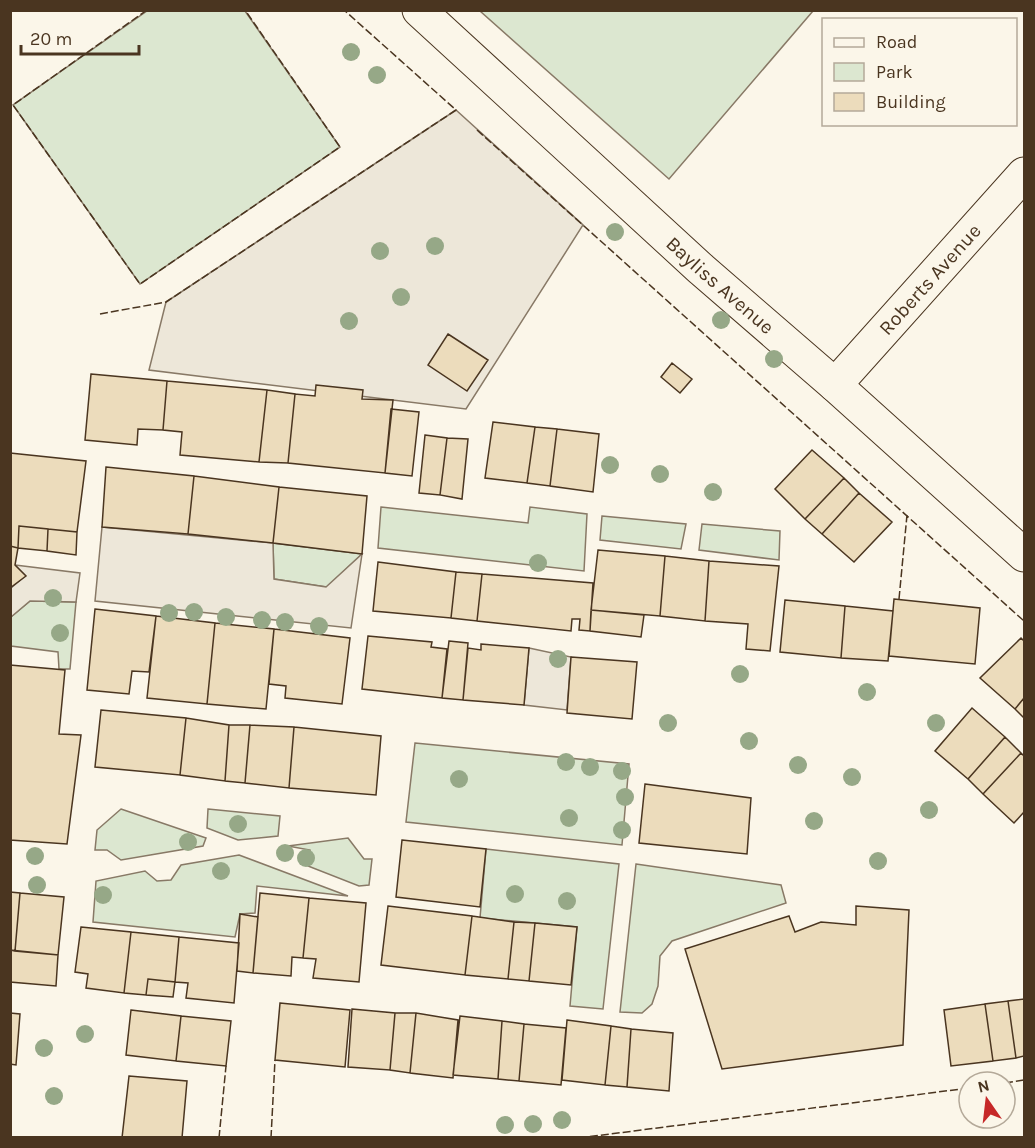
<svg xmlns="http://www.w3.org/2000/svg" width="1035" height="1148" font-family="Karla,sans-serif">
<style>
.green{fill:#dce7d0;stroke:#887966;stroke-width:1.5}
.parking{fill:#ede7d9;stroke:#887966;stroke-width:1.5}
.building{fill:#ecdcbc;stroke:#4a3520;stroke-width:1.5}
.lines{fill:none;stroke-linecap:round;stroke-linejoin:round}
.minor-casing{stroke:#4a3520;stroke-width:35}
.minor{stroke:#fbf6e9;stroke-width:33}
.fence{stroke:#4a3520;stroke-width:1.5;stroke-dasharray:8 3;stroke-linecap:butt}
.tree{fill:#96a887}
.labels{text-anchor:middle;stroke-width:4.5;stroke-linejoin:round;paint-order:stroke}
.street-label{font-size:20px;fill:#4a3520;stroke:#fbf6e9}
</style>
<rect width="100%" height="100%" fill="#fbf6e9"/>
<!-- green -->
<path class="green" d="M147,11H245L340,147L140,284L13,105Z
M480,11H813L669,179Z
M381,507L528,523L530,507L587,514L584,571L378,548Z
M602,516L686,524L681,549L600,540Z
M702,524L780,531L779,560L699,550Z
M273,543L362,554L327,587L274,579Z
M30,601L76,602L70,669H59L58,652L11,646V617Z
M415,743L629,764L622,845L406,822Z
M121,809L206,838L203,846L121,860L107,850H95L97,830Z
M208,809L280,816L278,836L238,840L207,828Z
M348,838L364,859H372L369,885L359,886L308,866L310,850L288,846Z
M486,849L619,864L603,1009L570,1006L577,927L480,918Z
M239,855L348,896L257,886L255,913L240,914L235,937L93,922L96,881L145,871L157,881L171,880L181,865Z
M636,864L781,885L786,903L672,941L660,956L658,986L652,1004L642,1013L620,1012Z"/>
<!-- parking -->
<path class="parking" d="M456,110L583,225L466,409L149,370L166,302Z
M102,527L273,543L274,579L326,587L362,554L351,628L95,601Z
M15,565L80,573L76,602L30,601L11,617V588L25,576Z
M529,648L571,657L567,710L524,705Z"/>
<!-- building -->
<path class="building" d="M448,334L488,360L467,391L428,365Z
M672,363L692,379L680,393L661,377Z
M91,374L167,381L163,430L138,429L137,445L85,440Z
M167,381L267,390L259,462L180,455L182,432L163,430Z
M316,385L363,390L362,399L393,400L385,473L288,463L295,394L315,396Z
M267,390L295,394L288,463L259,462Z
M391,409L419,412L412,476L385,473Z
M493,422L535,427L527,483L485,478Z
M535,427L557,429L550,486L527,483Z
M557,429L599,434L593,492L550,486Z
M425,435L447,438L440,495L419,493Z
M447,438L468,439L462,499L440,495Z
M812,450L844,478L805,519L775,489Z
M10,453L86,461L77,532L19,526L18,548L10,546Z
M106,467L194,476L188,534L102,527Z
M194,476L279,487L273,543L188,534Z
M844,478L859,493L822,534L805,519Z
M279,487L367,496L362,554L273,543Z
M859,493L892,522L854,562L822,534Z
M19,526L48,529L47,551L18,548Z
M48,529L77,532L76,555L47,551Z
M10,546L18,548L15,565L26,576L10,588Z
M598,550L665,556L660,616L591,610Z
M665,556L709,561L705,621L660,616Z
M709,561L779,566L770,651L746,649L748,624L705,621Z
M378,562L456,572L451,618L373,611Z
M456,572L482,574L477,621L451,618Z
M482,574L593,583L590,631L579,630L580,619H572L571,631L477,621Z
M894,599L980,608L975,664L889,656Z
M785,600L845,606L841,658L780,652Z
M845,606L893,611L888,661L841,658Z
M95,609L156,616L149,672L132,671L129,694L87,690Z
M591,610L644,615L641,637L590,631Z
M156,616L215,623L207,704L147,698Z
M215,623L274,629L266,709L207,704Z
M274,629L350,638L342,704L285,698L286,686L269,684Z
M368,636L432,642L431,647L447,649L442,698L362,689Z
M1021,638L1024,641V698L1015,709L980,678Z
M449,641L468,643L463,700L442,698Z
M481,644L529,648L524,705L463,700L468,648L481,650Z
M571,657L637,662L632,719L567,713Z
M10,665L65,670L59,734L81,735L67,844L10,840Z
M1024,698V718L1015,709Z
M972,708L1005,737L968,779L935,751Z
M101,710L186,718L180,775L95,767Z
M186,718L229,725L225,781L180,775Z
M229,725H250L245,783L225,781Z
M250,725L294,727L289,788L245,783Z
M294,727L381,736L376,795L289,788Z
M1005,737L1021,753L983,794L968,779Z
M1021,753L1024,756V812L1014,823L983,794Z
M645,784L751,798L747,854L639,843Z
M402,840L486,849L480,907L396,897Z
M10,892L20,893L15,951L10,950Z
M20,893L64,897L58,955L15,951Z
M260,893L309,898L303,958L292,957L291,976L253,973Z
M309,898L366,903L359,982L313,978L316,959L303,958Z
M388,906L472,916L465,975L381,965Z
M856,906L909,910L903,1045L722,1069L685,949L789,916L795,932L821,922L856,925Z
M240,914L258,917L253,973L237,971Z
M472,916L514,922L508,979L465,975Z
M514,922L535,923L529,981L508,979Z
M535,923L577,927L571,985L529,981Z
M81,927L131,932L124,993L86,988L88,974L75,972Z
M131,932L179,937L175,982L148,979L146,995L124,993Z
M179,937L239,943L234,1003L186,998L188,983L175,982Z
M10,950L58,955L56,986L10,982Z
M148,979L175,982L173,997L146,995Z
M1024,999V1056L1016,1058L1008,1001Z
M1008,1001L1016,1058L993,1061L985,1004Z
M280,1003L350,1010L345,1067L275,1060Z
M985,1004L993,1061L951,1066L944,1010Z
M352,1009L395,1013L390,1070L348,1067Z
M131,1010L181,1016L176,1061L126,1055Z
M10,1013L20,1014L16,1065L10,1064Z
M395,1013H416L410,1073L390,1070Z
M416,1013L458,1020L453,1078L410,1073Z
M181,1016L231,1021L226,1066L176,1061Z
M460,1016L502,1021L498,1079L453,1075Z
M567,1020L611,1026L605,1085L562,1080Z
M502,1021L524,1024L519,1081L498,1079Z
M524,1024L566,1028L561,1085L519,1081Z
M611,1026L631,1029L627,1087L605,1085Z
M631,1029L673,1033L669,1091L627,1087Z
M129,1076L187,1081L182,1138H122Z"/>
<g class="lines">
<defs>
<g id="minor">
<path id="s1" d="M419,10L701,269L835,385L1024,555"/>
<path id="s2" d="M835,385L1024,174"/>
</g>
</defs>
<!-- minor casing -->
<use href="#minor" class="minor-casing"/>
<!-- minor -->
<use href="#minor" class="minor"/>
<!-- fence -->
<path class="fence" d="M147,10L13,105L140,284L340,147L245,10
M477,130L1024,621
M100,314L166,302L456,110L344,10
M899,599L907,515
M1005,1083L1024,1080
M219,1138L226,1066
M271,1138L275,1060
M579,1138L969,1088"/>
</g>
<!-- trees -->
<g class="tree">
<circle cx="351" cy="52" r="9"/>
<circle cx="377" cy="75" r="9"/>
<circle cx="615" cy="232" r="9"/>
<circle cx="435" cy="246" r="9"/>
<circle cx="380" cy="251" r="9"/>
<circle cx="401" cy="297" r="9"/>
<circle cx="721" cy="320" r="9"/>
<circle cx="349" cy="321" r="9"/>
<circle cx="774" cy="359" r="9"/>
<circle cx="610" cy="465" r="9"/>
<circle cx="660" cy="474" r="9"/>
<circle cx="713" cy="492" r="9"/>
<circle cx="538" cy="563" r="9"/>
<circle cx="53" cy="598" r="9"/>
<circle cx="194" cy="612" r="9"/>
<circle cx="169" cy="613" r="9"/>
<circle cx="226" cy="617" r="9"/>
<circle cx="262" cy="620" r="9"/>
<circle cx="285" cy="622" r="9"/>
<circle cx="319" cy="626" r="9"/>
<circle cx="60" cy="633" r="9"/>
<circle cx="558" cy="659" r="9"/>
<circle cx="740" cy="674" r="9"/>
<circle cx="867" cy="692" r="9"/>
<circle cx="668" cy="723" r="9"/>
<circle cx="936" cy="723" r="9"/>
<circle cx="749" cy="741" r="9"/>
<circle cx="566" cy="762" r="9"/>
<circle cx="798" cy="765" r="9"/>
<circle cx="590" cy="767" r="9"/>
<circle cx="622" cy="771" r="9"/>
<circle cx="852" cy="777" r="9"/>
<circle cx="459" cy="779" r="9"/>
<circle cx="625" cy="797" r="9"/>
<circle cx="929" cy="810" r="9"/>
<circle cx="569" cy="818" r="9"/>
<circle cx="814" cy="821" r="9"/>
<circle cx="238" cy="824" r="9"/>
<circle cx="622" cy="830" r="9"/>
<circle cx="188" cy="842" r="9"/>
<circle cx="285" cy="853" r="9"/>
<circle cx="35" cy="856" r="9"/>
<circle cx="306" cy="858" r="9"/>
<circle cx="878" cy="861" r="9"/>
<circle cx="221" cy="871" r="9"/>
<circle cx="37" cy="885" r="9"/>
<circle cx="515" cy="894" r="9"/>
<circle cx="103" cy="895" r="9"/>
<circle cx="567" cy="901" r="9"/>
<circle cx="85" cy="1034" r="9"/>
<circle cx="44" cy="1048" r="9"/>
<circle cx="54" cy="1096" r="9"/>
<circle cx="562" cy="1120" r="9"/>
<circle cx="533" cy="1124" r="9"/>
<circle cx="505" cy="1125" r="9"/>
</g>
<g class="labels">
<!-- street labels -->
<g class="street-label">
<text dy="7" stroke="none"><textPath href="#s2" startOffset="142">Roberts Avenue</textPath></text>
<text dy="7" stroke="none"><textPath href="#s1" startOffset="408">Bayliss Avenue</textPath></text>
</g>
</g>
<!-- border -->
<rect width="1035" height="1148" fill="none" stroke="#4a3520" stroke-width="24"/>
<!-- legend -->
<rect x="822" y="18" width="195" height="108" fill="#fbf6e9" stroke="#b4a999" stroke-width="1.5"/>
<rect x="834" y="38" width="30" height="9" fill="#fbf6e9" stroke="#b4a999" stroke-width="1.5"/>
<text x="876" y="48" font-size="18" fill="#4a3520">Road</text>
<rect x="834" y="63" width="30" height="18" fill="#dce7d0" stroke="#b4a999" stroke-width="1.5"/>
<text x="876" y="78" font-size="18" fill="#4a3520">Park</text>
<rect x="834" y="93" width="30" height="18" fill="#ecdcbc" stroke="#b4a999" stroke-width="1.5"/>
<text x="876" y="108" font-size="18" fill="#4a3520">Building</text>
<!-- north arrow -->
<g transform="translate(987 1100) rotate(346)"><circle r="28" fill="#fbf6e9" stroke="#b4a999" stroke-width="1.5"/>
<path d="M0-4.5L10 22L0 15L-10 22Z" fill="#c62828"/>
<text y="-9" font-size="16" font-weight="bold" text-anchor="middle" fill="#4a3520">N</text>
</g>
<!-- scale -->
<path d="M21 45v9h118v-9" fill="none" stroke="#4a3520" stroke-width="3"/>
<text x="30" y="45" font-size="18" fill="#4a3520" stroke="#fbf6e9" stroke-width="4.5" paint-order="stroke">20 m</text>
</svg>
